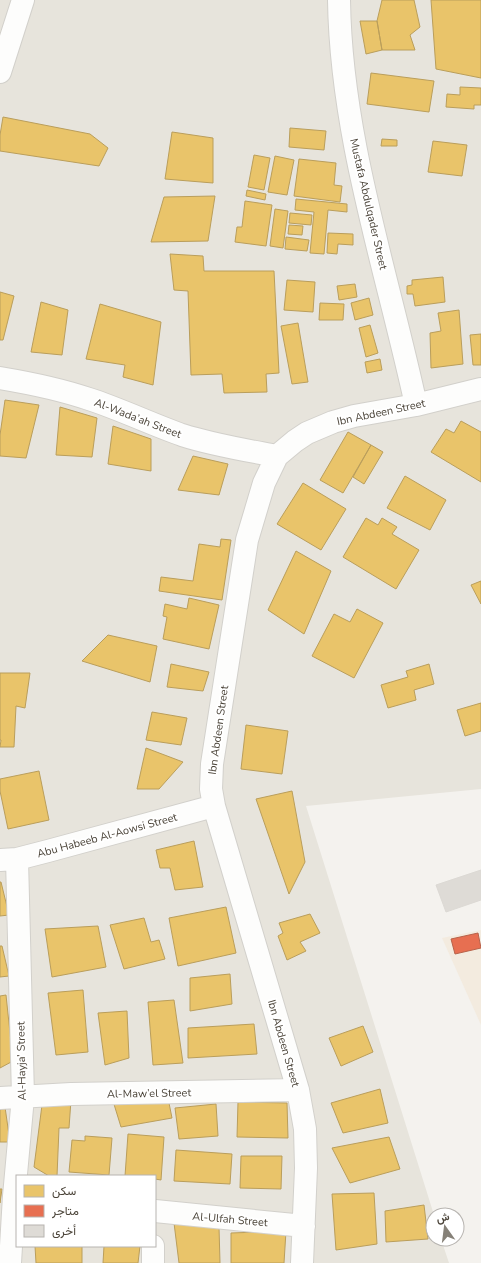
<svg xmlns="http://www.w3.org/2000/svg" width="481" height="1263" font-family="'Nunito Sans',Vazirmatn,sans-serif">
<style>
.residential{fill:#e7e4dc;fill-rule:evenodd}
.commercial{fill:#f3ebdf}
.homes{fill:#e9c46a;stroke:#ba9e5b}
.shops{fill:#e76f51;stroke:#b8624a}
.building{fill:#dedbd6;stroke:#dcd9d4}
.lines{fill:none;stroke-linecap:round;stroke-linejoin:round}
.minor-casing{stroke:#d2d0cb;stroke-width:24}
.minor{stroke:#fdfdfc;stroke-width:22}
.labels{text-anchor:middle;stroke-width:4;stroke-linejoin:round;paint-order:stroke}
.street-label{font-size:11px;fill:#4b4439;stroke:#fff}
</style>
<rect width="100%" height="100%" fill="#f4f2ee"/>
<!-- residential -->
<path class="residential" d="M0,0H481V789L306,806L434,1215L433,1239H441L449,1263H0ZM17,1176H155V1246H17Z"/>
<!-- commercial -->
<path class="commercial" d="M481,930V1025L442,938Z"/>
<!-- homes -->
<path class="homes" d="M382,0H414L420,27L410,35L415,50H382L377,21Z
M431,0H481V78L436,69Z
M360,21H377L382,50L366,54Z
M371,73L434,81L429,112L367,104Z
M460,87L481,88V105H474V109L446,107L447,94L460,95Z
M3,117L90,134L108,148L99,166L0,151V135Z
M290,128L326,131L324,150L289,147Z
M172,132L213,138V183L165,179Z
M382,139L397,140V146H381Z
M433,141L467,145L462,176L428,172Z
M254,155L270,158L264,190L248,187Z
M275,156L294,160L287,195L268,192Z
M299,159L336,163L334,185L342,186L340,202L294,196Z
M247,190L266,194L265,200L246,196Z
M215,196L208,241L151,242L164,197Z
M296,199L347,204V212L328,210L324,254L310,253L314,212L295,210Z
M245,201L272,205L266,246L235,242L237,227H242Z
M275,209L288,211L283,248L270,246Z
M290,213L312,215L311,225L289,223Z
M289,225L303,226L302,235L288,234Z
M328,233L353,234V245L338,244L337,254L327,253Z
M286,237L309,240L307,251L285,249Z
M170,254L203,256L204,271H274L279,373L266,374L267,392L224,393L222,374L191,375L188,291L174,290Z
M443,277L445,302L415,306L413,294H407V286L412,285V280Z
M287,280L315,282L313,312L284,310Z
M355,284L357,297L339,300L337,286Z
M0,292L14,296L3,340H0Z
M369,298L373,315L355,320L351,303Z
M41,302L68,310L62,355L31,352Z
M320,303L344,304L343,320H319Z
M100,304L161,322L153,385L123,377L125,365L86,359Z
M459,310L463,364L431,368L430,333L441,331L438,313Z
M298,323L308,382L292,384L281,326Z
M370,325L378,353L366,357L359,328Z
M481,334V365H473L470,335Z
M380,359L382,370L367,373L365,362Z
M5,400L39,405L26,458L0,456V435Z
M60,407L97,418L92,457L56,455Z
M461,421L481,432V482L431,452L446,429L454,433Z
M113,426L151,439V471L108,464Z
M348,432L371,445L343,493L320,480Z
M371,445L383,452L364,484L353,477Z
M193,456L228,464L219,495L178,490Z
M405,476L446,500L430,530L387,508Z
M303,483L346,509L321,550L277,524Z
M366,518L378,525L382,518L397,527L392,534L419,550L396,589L343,557Z
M221,539L231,540L222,600L159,591L161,577L193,581L199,544L220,547Z
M296,551L331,571L304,634L268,610Z
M481,581V604L471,585Z
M189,598L219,605L209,649L163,639L167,617L163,616L165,604L187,609Z
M357,609L383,623L354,678L312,656L334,614L350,622Z
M108,635L157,646L150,682L82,661Z
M171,664L209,672L203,691L167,687Z
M429,664L434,684L414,690L416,700L388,708L381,685L408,677L406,671Z
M0,673H30L25,708L16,706L14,747H0L1,740H0Z
M481,703V731L465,736L457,710Z
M152,712L187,718L181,745L146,740Z
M246,725L288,731L282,774L241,769Z
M146,748L183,762L159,789H137Z
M39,771L49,820L8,829L0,791V779Z
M292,791L305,862L289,894L256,799Z
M194,841L203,887L175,890L170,868H160L156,850Z
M0,882H1L9,915L0,916Z
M226,907L236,953L178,966L169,918Z
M310,914L320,933L300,942L306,951L287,960L278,936L283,933L279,923Z
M144,918L151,942L159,940L165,959L124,969L110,925Z
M98,926L106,967L52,977L45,929Z
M0,946H2L9,976L0,977Z
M230,974L232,1004L190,1011V978Z
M83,990L88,1052L56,1055L48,993Z
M6,995L13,1061L0,1068V996Z
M174,1000L183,1063L153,1065L148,1002Z
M127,1011L129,1058L105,1065L98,1013Z
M254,1024L257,1054L188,1058V1028Z
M363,1026L373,1052L341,1066L329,1038Z
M380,1089L388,1123L343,1133L331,1103Z
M167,1093L172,1118L121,1127L113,1101Z
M71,1100L69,1128H59L57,1176H49L34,1167L42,1105Z
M238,1102L287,1103L288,1138L237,1137Z
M216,1104L218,1136L179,1139L175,1108Z
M0,1107H5L10,1142H0Z
M128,1134L164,1137L161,1180L155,1179V1176H125Z
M85,1136L112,1138L109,1175L69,1172L72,1140L85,1141Z
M389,1137L400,1169L350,1183L332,1148Z
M176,1150L232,1154L230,1184L174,1181Z
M241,1156H282L281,1189L240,1188Z
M0,1189H2L0,1203Z
M374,1193L377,1244L336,1250L332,1194Z
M424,1205L428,1239L386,1242L385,1211Z
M174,1223L219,1227L220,1263H179Z
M286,1231L284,1263H231V1233Z
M35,1246H82V1263H36Z
M104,1246H140L138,1263H103Z"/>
<!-- shops -->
<path class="shops" d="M478,933L481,948L455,954L451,939Z"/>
<!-- building -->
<path class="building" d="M481,870V900L446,912L436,885Z"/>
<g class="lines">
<defs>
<path id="minor" d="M339,0C341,138 387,271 416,405
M0,72L23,0
M0,378C30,383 60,389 89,399C120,409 151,424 182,435C213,445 245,450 277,456
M0,860L17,859L48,851L214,806
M0,1098L71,1094L298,1090
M155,1211L304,1226
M10,1263L14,1196L23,1097L17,859
M153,1263V1246
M302,1263L306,1168L305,1129L298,1090L214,806L211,789L212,764L247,540L264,483L277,456L295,441L307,433L333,422L354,416L416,405L481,389"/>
</defs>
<!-- minor casing -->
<use href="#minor" class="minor-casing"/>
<!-- minor -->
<use href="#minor" class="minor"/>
</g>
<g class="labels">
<!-- street labels -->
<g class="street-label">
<text transform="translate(369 204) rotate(77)" y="4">Mustafa Abdulqader Street</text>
<text transform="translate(381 412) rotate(-12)" y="4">Ibn Abdeen Street</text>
<text transform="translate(138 418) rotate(21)" y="4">Al-Wada’ah Street</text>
<text transform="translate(218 730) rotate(-82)" y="4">Ibn Abdeen Street</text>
<text transform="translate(107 835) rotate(-15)" y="4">Abu Habeeb Al-Aowsi Street</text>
<text transform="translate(284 1043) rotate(74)" y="4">Ibn Abdeen Street</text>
<text transform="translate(21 1061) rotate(-91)" y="4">Al-Hayja’ Street</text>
<text transform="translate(149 1093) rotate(-1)" y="4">Al-Maw’el Street</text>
<text transform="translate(230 1219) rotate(5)" y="4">Al-Ulfah Street</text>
</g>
</g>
<!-- legend -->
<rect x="16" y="1175" width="140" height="72" fill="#ffffff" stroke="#b7b4b0"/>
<rect x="24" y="1185" width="20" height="12" fill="#e9c46a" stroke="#b7b4b0"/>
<text x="52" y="1195" font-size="12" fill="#4b4439">سكن</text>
<rect x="24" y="1205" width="20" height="12" fill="#e76f51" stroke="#b7b4b0"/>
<text x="52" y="1215" font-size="12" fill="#4b4439">متاجر</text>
<rect x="24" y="1225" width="20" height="12" fill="#dedbd6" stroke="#b7b4b0"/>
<text x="52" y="1235" font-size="12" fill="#4b4439">أخرى</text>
<!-- north arrow -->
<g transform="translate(445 1227) rotate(346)"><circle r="19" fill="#ffffff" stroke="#b7b4b0"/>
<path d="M0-3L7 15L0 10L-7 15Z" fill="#868178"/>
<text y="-6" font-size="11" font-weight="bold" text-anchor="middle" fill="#4b4439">ش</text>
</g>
</svg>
